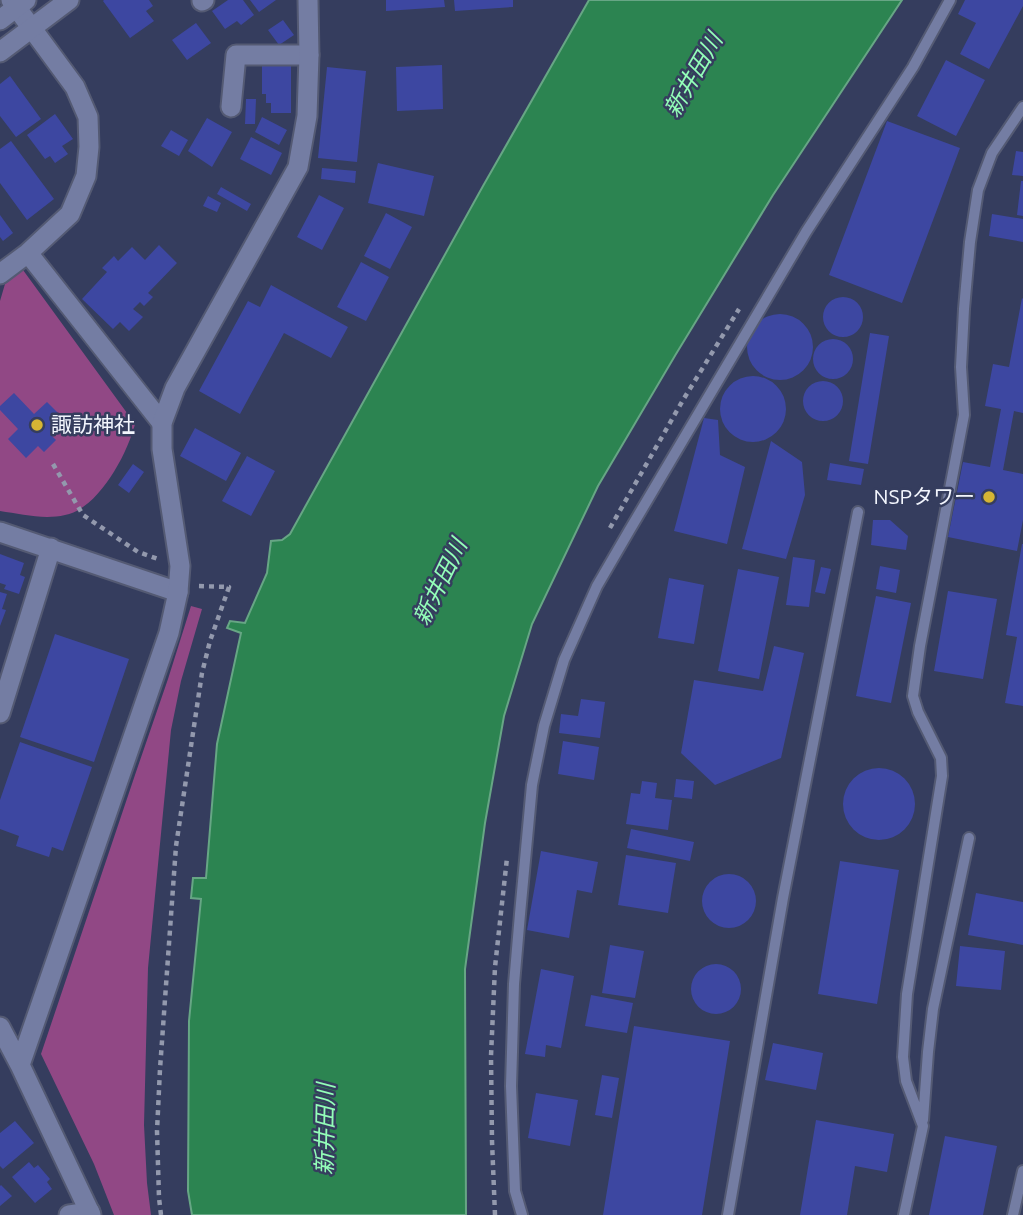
<svg xmlns="http://www.w3.org/2000/svg" width="1023" height="1215" font-family="Ubuntu,'Noto Sans JP',sans-serif">
<style>
.green{fill:#914885}
.water{fill:#2c8451;stroke:#67a685;stroke-width:2}
.building{fill:#3d47a1}
.lines{fill:none;stroke-linecap:round;stroke-linejoin:round}
.service-casing{stroke:#545a73;stroke-width:14}
.minor-casing{stroke:#545a73;stroke-width:23}
.tertiary-casing{stroke:#545a73;stroke-width:23}
.path{stroke:#9399ad;stroke-width:4.5;stroke-dasharray:5 5;stroke-linecap:butt}
.service{stroke:#747da3;stroke-width:10}
.minor{stroke:#747da3;stroke-width:19}
.tertiary{stroke:#747da3;stroke-width:19}
.poi-dot{fill:#d6b534;stroke:#353d5e;stroke-width:2.5}
.labels{text-anchor:middle;stroke-width:5;stroke-linejoin:round;paint-order:stroke}
.poi-label{font-size:21px;fill:#f2f5fd;stroke:#353d5e;text-anchor:start}
.water-label{font-size:23px;font-style:italic;fill:#93feb8;stroke:#353d5e}
</style>
<rect width="100%" height="100%" fill="#353d5e"/>
<!-- green -->
<path class="green" d="M23,270L135,424C127,455 98,509 65,515C44,520 21,514 0,511V301L5,284Z
M191,606L202,609L181,681L171,730L148,968L144,1125L147,1183L151,1215H114L94,1164L41,1054L136,772L168,679Z"/>
<!-- water -->
<path class="water" d="M589,0H902L773,195L676,354L598,486L532,624L504,716L485,823L465,969L466,1215H192L188,1191L189,1021L201,899L191,898L193,878H206L217,744L241,633L227,628L230,621L245,623L267,573L271,541L282,540L290,534L483,186Z"/>
<!-- building -->
<path class="building" d="M104,0H149L153,6L146,11L154,21L130,38L103,1Z
M228,0H243L254,15L241,25L237,21L225,29L212,11Z
M250,0H276L259,12Z
M386,0H444L445,7L386,11Z
M454,0H513V7L455,11Z
M965,0H1023V6L989,69L960,54L976,23L958,14Z
M283,20L294,35L279,45L268,30Z
M196,23L211,43L187,60L172,40Z
M946,60L985,80L956,136L917,116Z
M442,65L443,109L397,111L396,67Z
M262,66H291V113H271V103H266V94H262Z
M327,67L366,71L357,162L318,158Z
M10,76L41,119L16,137L0,116V84Z
M246,99H256L255,124H245Z
M55,114L73,139L62,146L68,154L55,163L50,156L45,159L27,135Z
M262,117L287,130L279,145L255,132Z
M207,118L232,132L212,167L188,151Z
M887,121L960,148L902,303L829,275Z
M171,130L188,140L179,156L161,146Z
M251,137L282,153L271,175L240,159Z
M11,141L54,199L27,220L0,183V149Z
M1016,151L1023,152V176L1012,175Z
M378,163L434,176L424,216L368,203Z
M322,168L356,171L355,183L321,179Z
M1021,181H1023V216L1017,215Z
M221,187L251,204L247,211L217,194Z
M319,195L344,208L322,250L297,237Z
M208,196L221,203L217,212L203,206Z
M386,213L412,227L390,269L364,256Z
M992,214L1023,219V242L989,236Z
M0,215L13,233L3,241L0,237Z
M159,245L177,263L148,293L153,297L144,306L140,302L133,309L143,317L129,331L120,322L113,329L82,299L107,272L102,268L114,256L118,261L132,247L145,260Z
M361,262L389,277L366,321L337,307Z
M271,285L348,327L331,358L284,333L240,414L199,391L248,301L260,307Z
M823 317a20 20 0 1 1 40 0a20 20 0 1 1-40 0Z
M1022,298L1023,299V413L1014,411L1003,470L1023,474V520L1017,551L948,537L963,462L990,467L1001,409L985,406L993,364L1009,367Z
M747 347a33 33 0 1 1 66 0a33 33 0 1 1-66 0Z
M870,333L889,336L868,464L849,461Z
M813 359a20 20 0 1 1 40 0a20 20 0 1 1-40 0Z
M720 409a33 33 0 1 1 66 0a33 33 0 1 1-66 0Z
M803 401a20 20 0 1 1 40 0a20 20 0 1 1-40 0Z
M14,393L34,414L47,402L65,420L50,434L56,440L44,452L38,446L26,458L8,439L18,429L0,410V406Z
M704,418L718,420L720,455L745,467L727,544L674,531Z
M195,428L241,453L226,481L180,456Z
M771,441L802,462L805,495L786,559L742,549Z
M247,456L275,471L251,516L222,501Z
M830,463L864,469L861,485L827,480Z
M133,464L144,472L129,493L118,485Z
M873,520H890L908,536L906,550L871,545Z
M1022,544H1023V706L1005,703L1017,637L1006,635Z
M0,554L24,563L20,575L25,577L19,594L4,589L6,585L0,583Z
M793,557L815,560L809,607L786,605Z
M880,566L900,570L896,593L876,589Z
M821,567L831,569L825,594L815,592Z
M738,569L779,577L759,679L718,671Z
M669,578L704,585L694,644L658,638Z
M948,591L997,599L983,679L934,671Z
M0,592L7,594L2,609L6,610L0,626Z
M876,596L911,603L891,703L856,696Z
M55,634L129,659L94,762L20,737Z
M774,646L804,653L781,758L715,785L681,753L694,680L763,691Z
M581,699L605,702L600,738L559,733L561,714L578,716Z
M563,741L599,747L594,780L558,774Z
M20,742L92,767L63,851L52,847L49,857L16,846L19,836L0,829V800Z
M843 804a36 36 0 1 1 72 0a36 36 0 1 1-72 0Z
M676,779L694,781L692,799L674,797Z
M642,781L657,783L655,798L672,800L668,830L626,824L631,793L640,794Z
M631,829L694,842L690,861L627,848Z
M541,851L598,862L592,893L577,890L569,938L527,930Z
M626,855L676,863L668,913L618,905Z
M840,861L899,870L877,1004L818,994Z
M702 901a27 27 0 1 1 54 0a27 27 0 1 1-54 0Z
M976,893L1023,902V945L968,935Z
M610,945L644,951L635,998L602,993Z
M960,946L1005,951L1001,990L956,986Z
M691 989a25 25 0 1 1 50 0a25 25 0 1 1-50 0Z
M541,969L574,976L561,1048L546,1045L545,1057L525,1054Z
M591,995L633,1003L627,1033L585,1026Z
M634,1026L730,1041L702,1215H603Z
M773,1043L823,1053L816,1090L765,1080Z
M602,1075L619,1078L612,1118L595,1115Z
M536,1093L578,1100L570,1146L528,1138Z
M816,1120L894,1134L887,1172L855,1166L847,1215H800Z
M15,1121L34,1143L3,1169L0,1166V1133Z
M945,1136L997,1146L983,1215H929Z
M29,1162L34,1168L38,1165L50,1179L47,1182L52,1189L35,1203L12,1177Z
M1,1185L12,1196L0,1206V1186Z"/>
<g class="lines">
<defs>
<path id="service" d="M923,1120L928,1052L933,1009L969,838
M522,1215L515,1191L511,1086L514,984L520,914L532,785L544,726L564,660L597,586L629,531L806,232L913,67L950,0
M728,1215L783,898L858,512
M904,1215L923,1126L906,1081L903,1057L907,994L942,776L941,758L918,712L913,696L920,646L964,415L961,367L964,309L970,242L978,190L992,153L1023,107
M1013,1215L1023,1171"/>
<path id="minor" d="M202,1L204,0
M231,107L236,55H309
M28,253L162,423
M0,274L28,253L70,214L86,176L89,147L88,117L75,87L11,0
M0,532L178,592
M0,713L51,548
M69,1215L90,1212"/>
<path id="tertiary" d="M0,20L26,0
M0,52L69,0
M0,1027L20,1065L91,1215
M20,1065L169,633L178,592L180,566L162,449V423L175,388L298,167L307,116L309,55L308,0"/>
</defs>
<!-- service casing -->
<use href="#service" class="service-casing"/>
<!-- minor casing -->
<use href="#minor" class="minor-casing"/>
<!-- tertiary casing -->
<use href="#tertiary" class="tertiary-casing"/>
<!-- path -->
<path class="path" d="M53,464L83,515L138,552L161,560
M610,528L683,400L739,309
M161,1215L159,1198L157,1131L160,1069L176,846L202,673L210,641L229,587L197,586
M495,1215L492,1141L491,1056L495,967L507,858"/>
<!-- service -->
<use href="#service" class="service"/>
<!-- minor -->
<use href="#minor" class="minor"/>
<!-- tertiary -->
<use href="#tertiary" class="tertiary"/>
</g>
<!-- markers -->
<g class="poi-dot">
<circle cx="37" cy="425" r="7"/>
<circle cx="989" cy="497" r="7"/>
</g>
<g class="labels">
<!-- poi labels -->
<g class="poi-label">
<text x="51" y="432">諏訪神社</text>
<text x="975" y="504" text-anchor="end">NSPタワー</text>
</g>
<!-- water labels -->
<g class="water-label">
<text transform="translate(693 75) rotate(-60)" y="8">新井田川</text>
<text transform="translate(440 582) rotate(-64)" y="8">新井田川</text>
<text transform="translate(325 1129) rotate(-89)" y="8">新井田川</text>
</g>
</g>
</svg>
